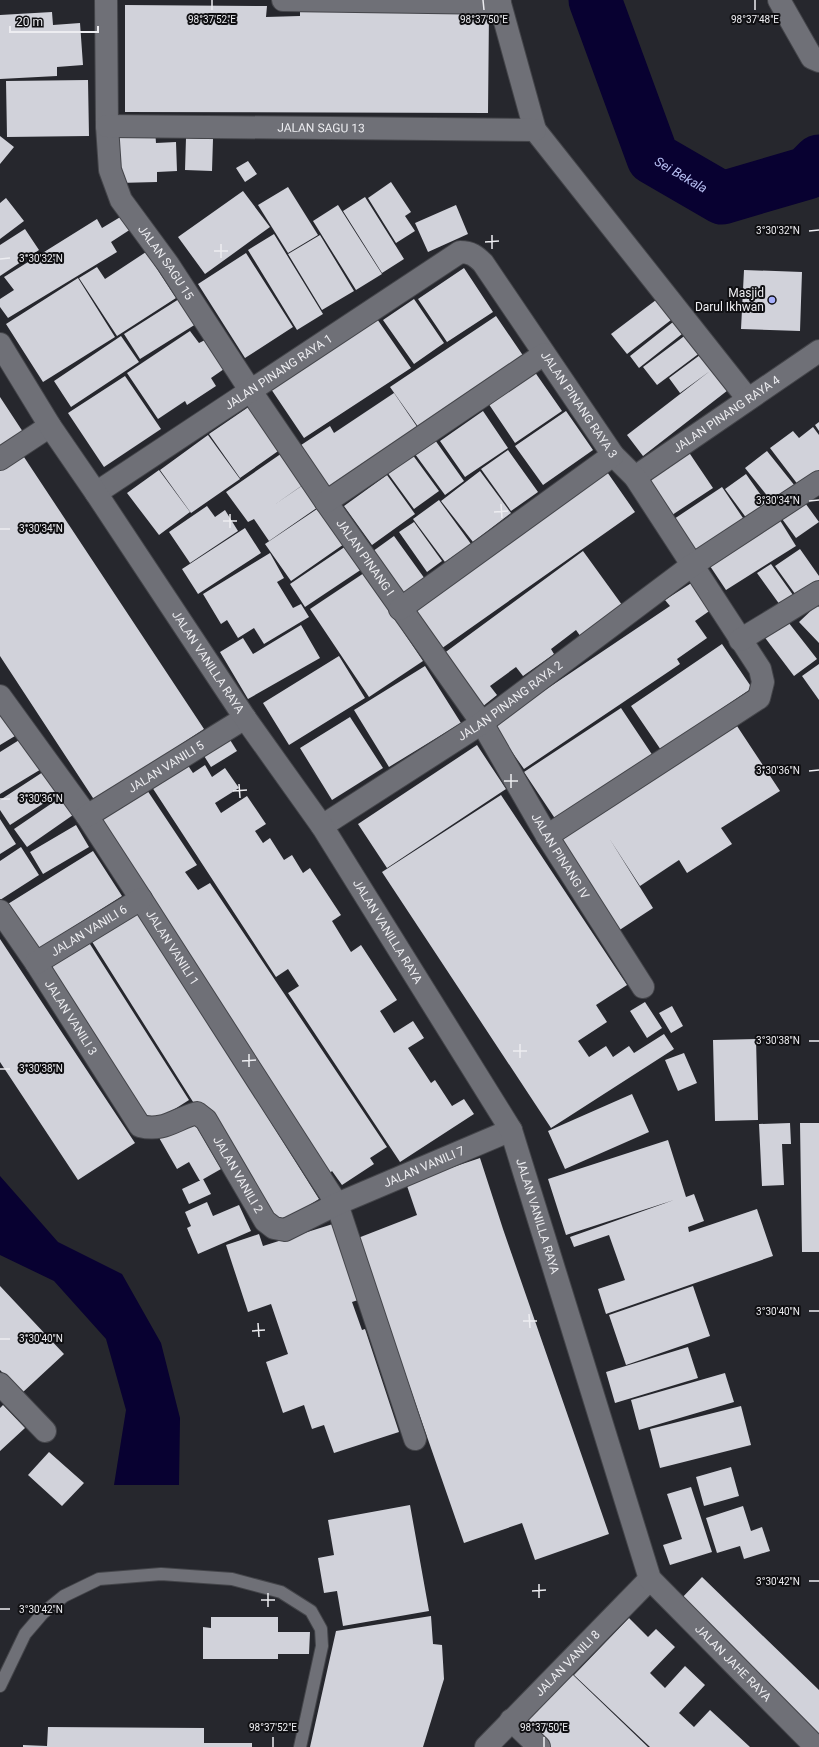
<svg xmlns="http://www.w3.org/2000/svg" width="819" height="1747" font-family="Roboto,sans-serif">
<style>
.water{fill:#080131}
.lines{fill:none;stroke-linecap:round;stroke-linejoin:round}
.river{stroke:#080131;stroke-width:53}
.building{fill:#d1d2da}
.lane-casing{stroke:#44454a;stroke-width:14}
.street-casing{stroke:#44454a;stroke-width:24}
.secondary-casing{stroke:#44454a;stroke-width:24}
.lane{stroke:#6f7077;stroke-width:12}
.street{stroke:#6f7077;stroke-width:22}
.secondary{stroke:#6f7077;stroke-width:22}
.ticks{fill:none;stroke:#ededf1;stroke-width:1.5}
.poi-dot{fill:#a7b0fc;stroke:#101013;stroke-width:1.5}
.labels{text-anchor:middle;stroke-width:4;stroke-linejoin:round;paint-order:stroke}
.street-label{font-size:12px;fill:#ededf1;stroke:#101013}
.poi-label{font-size:12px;fill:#ededf1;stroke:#101013;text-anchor:end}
.water-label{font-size:13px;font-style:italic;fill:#b7bff2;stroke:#101013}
.ticks-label{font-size:10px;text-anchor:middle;fill:#ededf1;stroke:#101013;stroke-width:4;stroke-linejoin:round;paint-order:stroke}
</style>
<rect width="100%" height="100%" fill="#26272d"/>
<!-- water -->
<path class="water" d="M0,1176L58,1242L122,1274L161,1343L180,1418L179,1485H114L126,1410L106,1339L54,1281L0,1255Z"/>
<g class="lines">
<!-- river -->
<path class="river" id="s1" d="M595,0L653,158L722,198L807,173L819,161"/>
</g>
<!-- building -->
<path class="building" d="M125,5L267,6L266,17L300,16V11L489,12L488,113L125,112Z
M52,12L53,25L80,23L83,65L57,67V76L0,79V15Z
M88,80L89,136L7,137L6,81Z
M155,130L156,143L176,142L177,171L157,172V182L118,183L116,131Z
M0,136L14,147L0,164Z
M186,138L213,139L212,171L185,170Z
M248,161L257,174L245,182L236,168Z
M391,182L411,212L405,216L415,231L396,243L368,198Z
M288,187L318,235L288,253L258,205Z
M243,191L270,227L205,274L178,237Z
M365,197L404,259L382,273L343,211Z
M6,198L24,221L0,239V203Z
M338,205L382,274L356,290L313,221Z
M456,205L468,234L428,252L415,223Z
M122,216L131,229L111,242L117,252L8,318L0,307V299L14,290L4,277L97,219L102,228Z
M25,229L39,250L0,276V245Z
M274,234L323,314L297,330L248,250Z
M320,235L354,291L322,310L288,254Z
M146,252L176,298L117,336L79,278L97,267L105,279Z
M246,253L293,327L245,358L198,284Z
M464,268L493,312L447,342L418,299Z
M744,270L802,272L800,331L741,329Z
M78,278L115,337L43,382L6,324Z
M179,299L196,324L140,359L124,334Z
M414,299L444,343L414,364L383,320Z
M656,300L671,320L627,354L611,334Z
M375,316L411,368L304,438L271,389Z
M496,316L524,357L419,428L390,387Z
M673,322L682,334L639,368L630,356Z
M190,331L199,343L205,340L224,369L211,378L216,386L187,405L185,401L158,419L127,373Z
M687,334L701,352L657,385L643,367Z
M121,336L139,362L71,407L54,381Z
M704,352L732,387L643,456L627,435L710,371L680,393L669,378Z
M532,368L562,411L515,443L486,400Z
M125,376L161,429L104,467L68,413Z
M394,393L420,431L325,494L295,449L330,426L334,433Z
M0,397L23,432L0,447Z
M250,406L281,449L240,478L209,434Z
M483,411L508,448L465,477L440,441Z
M566,411L593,450L543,485L515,446Z
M819,422V431L815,425Z
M813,427L819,435V478L802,490L770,448L793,431L799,438Z
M208,435L240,479L191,513L160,470Z
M435,440L464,481L445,495L415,454Z
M508,450L538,492L511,511L481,469Z
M285,451L307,482L274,505L306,483L321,505L269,541L254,519L248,522L226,492Z
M688,451L713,488L669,517L644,480Z
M767,451L799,491L777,508L745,468Z
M22,454L204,729L95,801L0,656V469Z
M412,454L439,491L414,509L387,472Z
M605,469L635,512L438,651L407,608Z
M159,470L190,512L159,535L127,493Z
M480,471L511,513L473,542L441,501Z
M746,474L770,508L750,523L725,489Z
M387,475L415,514L372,545L344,506Z
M722,487L745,521L694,556L671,521Z
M800,496L819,522L796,538L777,512Z
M439,500L474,548L461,557L458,553L445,562L413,519Z
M323,505L347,542L291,581L265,544Z
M207,506L215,517L225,510L238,531L190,563L169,532Z
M776,514L796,546L726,590L706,560Z
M414,522L442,561L427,572L399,532Z
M245,528L261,553L198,594L182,569Z
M394,536L425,579L400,596L369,554Z
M352,542L368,565L305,607L290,584Z
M800,549L819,576V583L798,598L775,566Z
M583,551L625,609L583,640L576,630L551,649L554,654L523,676L516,667L490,686L497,695L482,707L443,654Z
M270,553L284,578L277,582L293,608L301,604L309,617L264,644L254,628L238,638L227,620L221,624L203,594Z
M771,564L793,595L780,605L757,573Z
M364,573L423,661L369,697L310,609Z
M696,580L715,607L695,621L707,638L677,659L680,664L524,769L493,725L670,606L665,600Z
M817,605L819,607V643L799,622Z
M785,618L817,659L794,676L763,635Z
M301,625L320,658L248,699L220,652L243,638L253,654Z
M722,644L752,688L661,750L631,706Z
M339,656L365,698L289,745L263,703Z
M819,664V700L802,676Z
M425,666L461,723L389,767L354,710Z
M0,702L20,733L0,745Z
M621,708L653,756L556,820L524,772Z
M350,717L383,768L332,800L300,748Z
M737,726L780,791L721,828L732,844L687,873L679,860L640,886L609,838L653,908L615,933L556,840Z
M227,735L237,751L211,767L201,751Z
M24,737L43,768L0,794V752Z
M477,745L506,789L387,868L358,824Z
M185,761L193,773L205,765L212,777L225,768L239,788L215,803L221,813L247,796L266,824L255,831L263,843L270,838L284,860L292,855L303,873L310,868L341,915L332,921L351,952L361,945L397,1000L380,1011L394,1033L413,1021L424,1038L408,1048L431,1083L435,1080L452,1106L464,1099L474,1114L400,1162L288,993L299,986L288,969L276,977L150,784Z
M43,772L58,794L10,825L0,810V800Z
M145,787L197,865L185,872L198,890L210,883L387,1147L370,1158L374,1164L342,1185L332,1171L330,1173L94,821Z
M501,795L627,985L596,1005L607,1022L578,1041L589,1057L606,1046L613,1057L629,1046L634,1053L664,1034L674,1049L551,1128L382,872Z
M61,797L73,815L27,847L14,829Z
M0,819L16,844L0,854Z
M76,825L89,847L43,874L30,852Z
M21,847L39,875L0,900V861Z
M93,851L122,896L32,953L3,907Z
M138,911L319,1199L276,1226L195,1105L91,940Z
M0,939L135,1143L78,1180L0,1062Z
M88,941L189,1100L148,1126L47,967Z
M645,1002L662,1028L647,1038L630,1011Z
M672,1006L683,1026L671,1033L659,1013Z
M756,1039L758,1120L715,1121L713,1040Z
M684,1053L697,1083L678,1091L665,1060Z
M632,1094L649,1132L565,1169L548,1131Z
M191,1117L221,1169L200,1181L189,1162L177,1169L158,1136Z
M790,1123L791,1144H782L784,1185L762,1186L759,1124Z
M800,1123H819V1252H802Z
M668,1140L686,1197L694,1194L704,1221L688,1227L689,1232L757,1209L773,1256L606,1314L598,1289L625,1280L609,1235L574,1247L570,1237L674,1200L566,1235L548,1179Z
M480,1158L503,1229L609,1534L535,1560L522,1523L464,1543L358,1238L417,1215L406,1183Z
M203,1179L211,1194L189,1204L182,1189Z
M207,1202L213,1216L239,1205L251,1231L198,1254L187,1228L191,1226L185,1212Z
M336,1223L361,1299L352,1302L362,1330L365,1329L399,1432L334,1453L324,1425L312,1429L304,1405L283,1413L266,1362L288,1354L271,1304L248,1312L226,1245L259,1234L263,1246Z
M0,1286L64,1354L22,1393L0,1370Z
M693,1286L710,1336L626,1365L609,1315Z
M688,1347L698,1378L615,1403L606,1372Z
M725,1373L734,1402L639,1430L631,1400Z
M3,1405L25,1428L0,1451V1408Z
M741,1406L751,1445L660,1468L650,1429Z
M49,1452L84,1483L62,1506L28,1475Z
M731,1467L739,1496L704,1506L696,1477Z
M691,1487L712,1552L670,1565L663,1545L682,1539L667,1494Z
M410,1505L429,1611L343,1626L337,1591L324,1593L318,1558L334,1555L328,1520Z
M743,1506L751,1531L762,1527L770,1551L744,1559L740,1546L717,1553L706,1518Z
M702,1577L819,1690V1737L678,1602Z
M431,1616L433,1644L442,1645L444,1679L423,1747H310L336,1631Z
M211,1617H278V1632H310L309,1654H278V1659H203V1627L211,1628Z
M629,1618L648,1637L656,1629L675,1647L650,1673L665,1688L685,1666L705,1685L679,1713L694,1727L710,1710L750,1747H650L574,1675Z
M572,1674L648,1747H550L525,1723Z
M48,1727L204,1728V1743H252V1747H23V1745L47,1746Z"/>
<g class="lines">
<defs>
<path id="lane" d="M0,1686L25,1634L43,1613L64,1596L99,1579L161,1574L232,1579L281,1592L311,1611L321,1629L322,1646L300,1747"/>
<g id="street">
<path id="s2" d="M106,0L107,126L110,170L121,200L168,264L250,390L326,502L482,723L547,836L643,987"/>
<path d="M283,0L500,3"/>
<path d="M499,0L535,130L748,399"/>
<path d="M779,0L812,58L819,61"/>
<path id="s3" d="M107,126L535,130"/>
<path d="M0,459L50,426"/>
<path id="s4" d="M635,477L819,351"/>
<path id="s5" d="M96,493L460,252C471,252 476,256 483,263L613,455L635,477L760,669L763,682L759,698L547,836"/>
<path d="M326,502L544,354"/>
<path d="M400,609L613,455"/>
<path d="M740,640L819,592"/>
<path id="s6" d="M0,696L87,816L141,899L337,1204L415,1439"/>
<path id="s7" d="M87,816L245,718"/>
<path id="s8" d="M322,826L482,723L691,566L819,482"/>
<path id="s9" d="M0,911L36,963L140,1126C164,1132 175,1119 197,1113L206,1120L265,1221L274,1228L285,1230L337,1204L511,1130"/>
<path id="s10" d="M36,963L141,899"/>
<path d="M0,1384L45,1431"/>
<path d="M511,1720L539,1747"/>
<path id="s11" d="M486,1747L650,1579"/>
</g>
<g id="secondary">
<path id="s12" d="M0,344L50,426L96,493L245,718L322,826L511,1130L650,1579L816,1747"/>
</g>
</defs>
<!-- lane casing -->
<use href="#lane" class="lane-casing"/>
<!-- street casing -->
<use href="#street" class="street-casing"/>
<!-- secondary casing -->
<use href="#secondary" class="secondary-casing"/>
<!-- lane -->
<use href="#lane" class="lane"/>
<!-- street -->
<use href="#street" class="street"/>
<!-- secondary -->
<use href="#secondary" class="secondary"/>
</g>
<!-- ticks -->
<path class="ticks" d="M212,0V10M483,0L484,10M755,0V10M809,231L819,230M492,235V249M485,242L499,241M221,244V258M214,251H228M0,259L10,258M809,501L819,500M501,504L502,518M494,512L508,511M230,514V528M223,521H237M0,529H10M809,771L819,770M511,774V788M504,781H518M239,784L240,798M233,791L247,790M0,799H10M809,1041H819M520,1044V1058M513,1051H527M249,1054V1067M242,1061L256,1060M0,1069H10M809,1311H819M529,1314L530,1328M523,1321H537M258,1323L259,1337M252,1331L265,1330M0,1339H10M809,1581H819M539,1584V1598M532,1591L546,1590M268,1593V1607M261,1600H275M0,1609H10M273,1737V1747M544,1737V1747"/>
<!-- markers -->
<circle class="poi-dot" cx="772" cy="300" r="4"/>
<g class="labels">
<!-- street labels -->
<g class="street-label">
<text dy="4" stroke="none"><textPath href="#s3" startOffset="214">JALAN SAGU 13</textPath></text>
<text dy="4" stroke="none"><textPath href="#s2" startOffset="279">JALAN SAGU 15</textPath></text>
<text dy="4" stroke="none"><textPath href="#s5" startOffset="219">JALAN PINANG RAYA 1</textPath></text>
<text dy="4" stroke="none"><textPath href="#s5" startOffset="634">JALAN PINANG RAYA 3</textPath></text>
<text dy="4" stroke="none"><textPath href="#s4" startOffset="111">JALAN PINANG RAYA 4</textPath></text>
<text dy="4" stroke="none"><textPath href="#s2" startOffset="635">JALAN PINANG I</textPath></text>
<text dy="4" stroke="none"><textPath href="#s12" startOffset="380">JALAN VANILLA RAYA</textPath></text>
<text dy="4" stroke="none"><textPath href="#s8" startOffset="226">JALAN PINANG RAYA 2</textPath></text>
<text dy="4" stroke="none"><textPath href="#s7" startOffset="93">JALAN VANILI 5</textPath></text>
<text dy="4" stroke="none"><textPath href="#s2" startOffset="992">JALAN PINANG IV</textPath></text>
<text dy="4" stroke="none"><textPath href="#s10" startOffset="62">JALAN VANILI 6</textPath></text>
<text dy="4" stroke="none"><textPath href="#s12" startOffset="704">JALAN VANILLA RAYA</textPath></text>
<text dy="4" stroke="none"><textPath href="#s6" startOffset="305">JALAN VANILI 1</textPath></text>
<text dy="4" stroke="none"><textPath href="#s9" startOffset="128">JALAN VANILI 3</textPath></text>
<text dy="4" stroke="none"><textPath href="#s9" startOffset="620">JALAN VANILI 7</textPath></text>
<text dy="4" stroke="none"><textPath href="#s9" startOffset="391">JALAN VANILI 2</textPath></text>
<text dy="4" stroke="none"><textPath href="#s12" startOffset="1028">JALAN VANILLA RAYA</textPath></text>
<text dy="4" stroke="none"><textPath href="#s11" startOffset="117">JALAN VANILI 8</textPath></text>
<text dy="4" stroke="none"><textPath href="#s12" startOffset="1526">JALAN JAHE RAYA</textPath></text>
</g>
<!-- poi labels -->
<g class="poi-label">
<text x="764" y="297">Masjid<tspan x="764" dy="14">Darul Ikhwan</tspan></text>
</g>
<!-- water labels -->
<g class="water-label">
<text dy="5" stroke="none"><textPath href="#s1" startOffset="201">Sei Bekala</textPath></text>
</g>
</g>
<g class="ticks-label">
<text x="212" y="23">98°37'52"E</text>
<text x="484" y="23">98°37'50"E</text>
<text x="755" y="23">98°37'48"E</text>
<text x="778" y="234">3°30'32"N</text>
<text x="41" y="262">3°30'32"N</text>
<text x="778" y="504">3°30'34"N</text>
<text x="41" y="532">3°30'34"N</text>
<text x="778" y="774">3°30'36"N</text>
<text x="41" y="802">3°30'36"N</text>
<text x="778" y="1044">3°30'38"N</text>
<text x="41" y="1072">3°30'38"N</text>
<text x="778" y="1315">3°30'40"N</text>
<text x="41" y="1342">3°30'40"N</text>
<text x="778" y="1585">3°30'42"N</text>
<text x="41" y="1613">3°30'42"N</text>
<text x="273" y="1731">98°37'52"E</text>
<text x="544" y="1731">98°37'50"E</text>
</g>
<!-- scale -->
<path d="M10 26v6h88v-6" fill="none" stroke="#ededf1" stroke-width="2"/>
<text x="16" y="26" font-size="12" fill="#ededf1" stroke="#101013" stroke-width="3" paint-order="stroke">20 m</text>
</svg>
